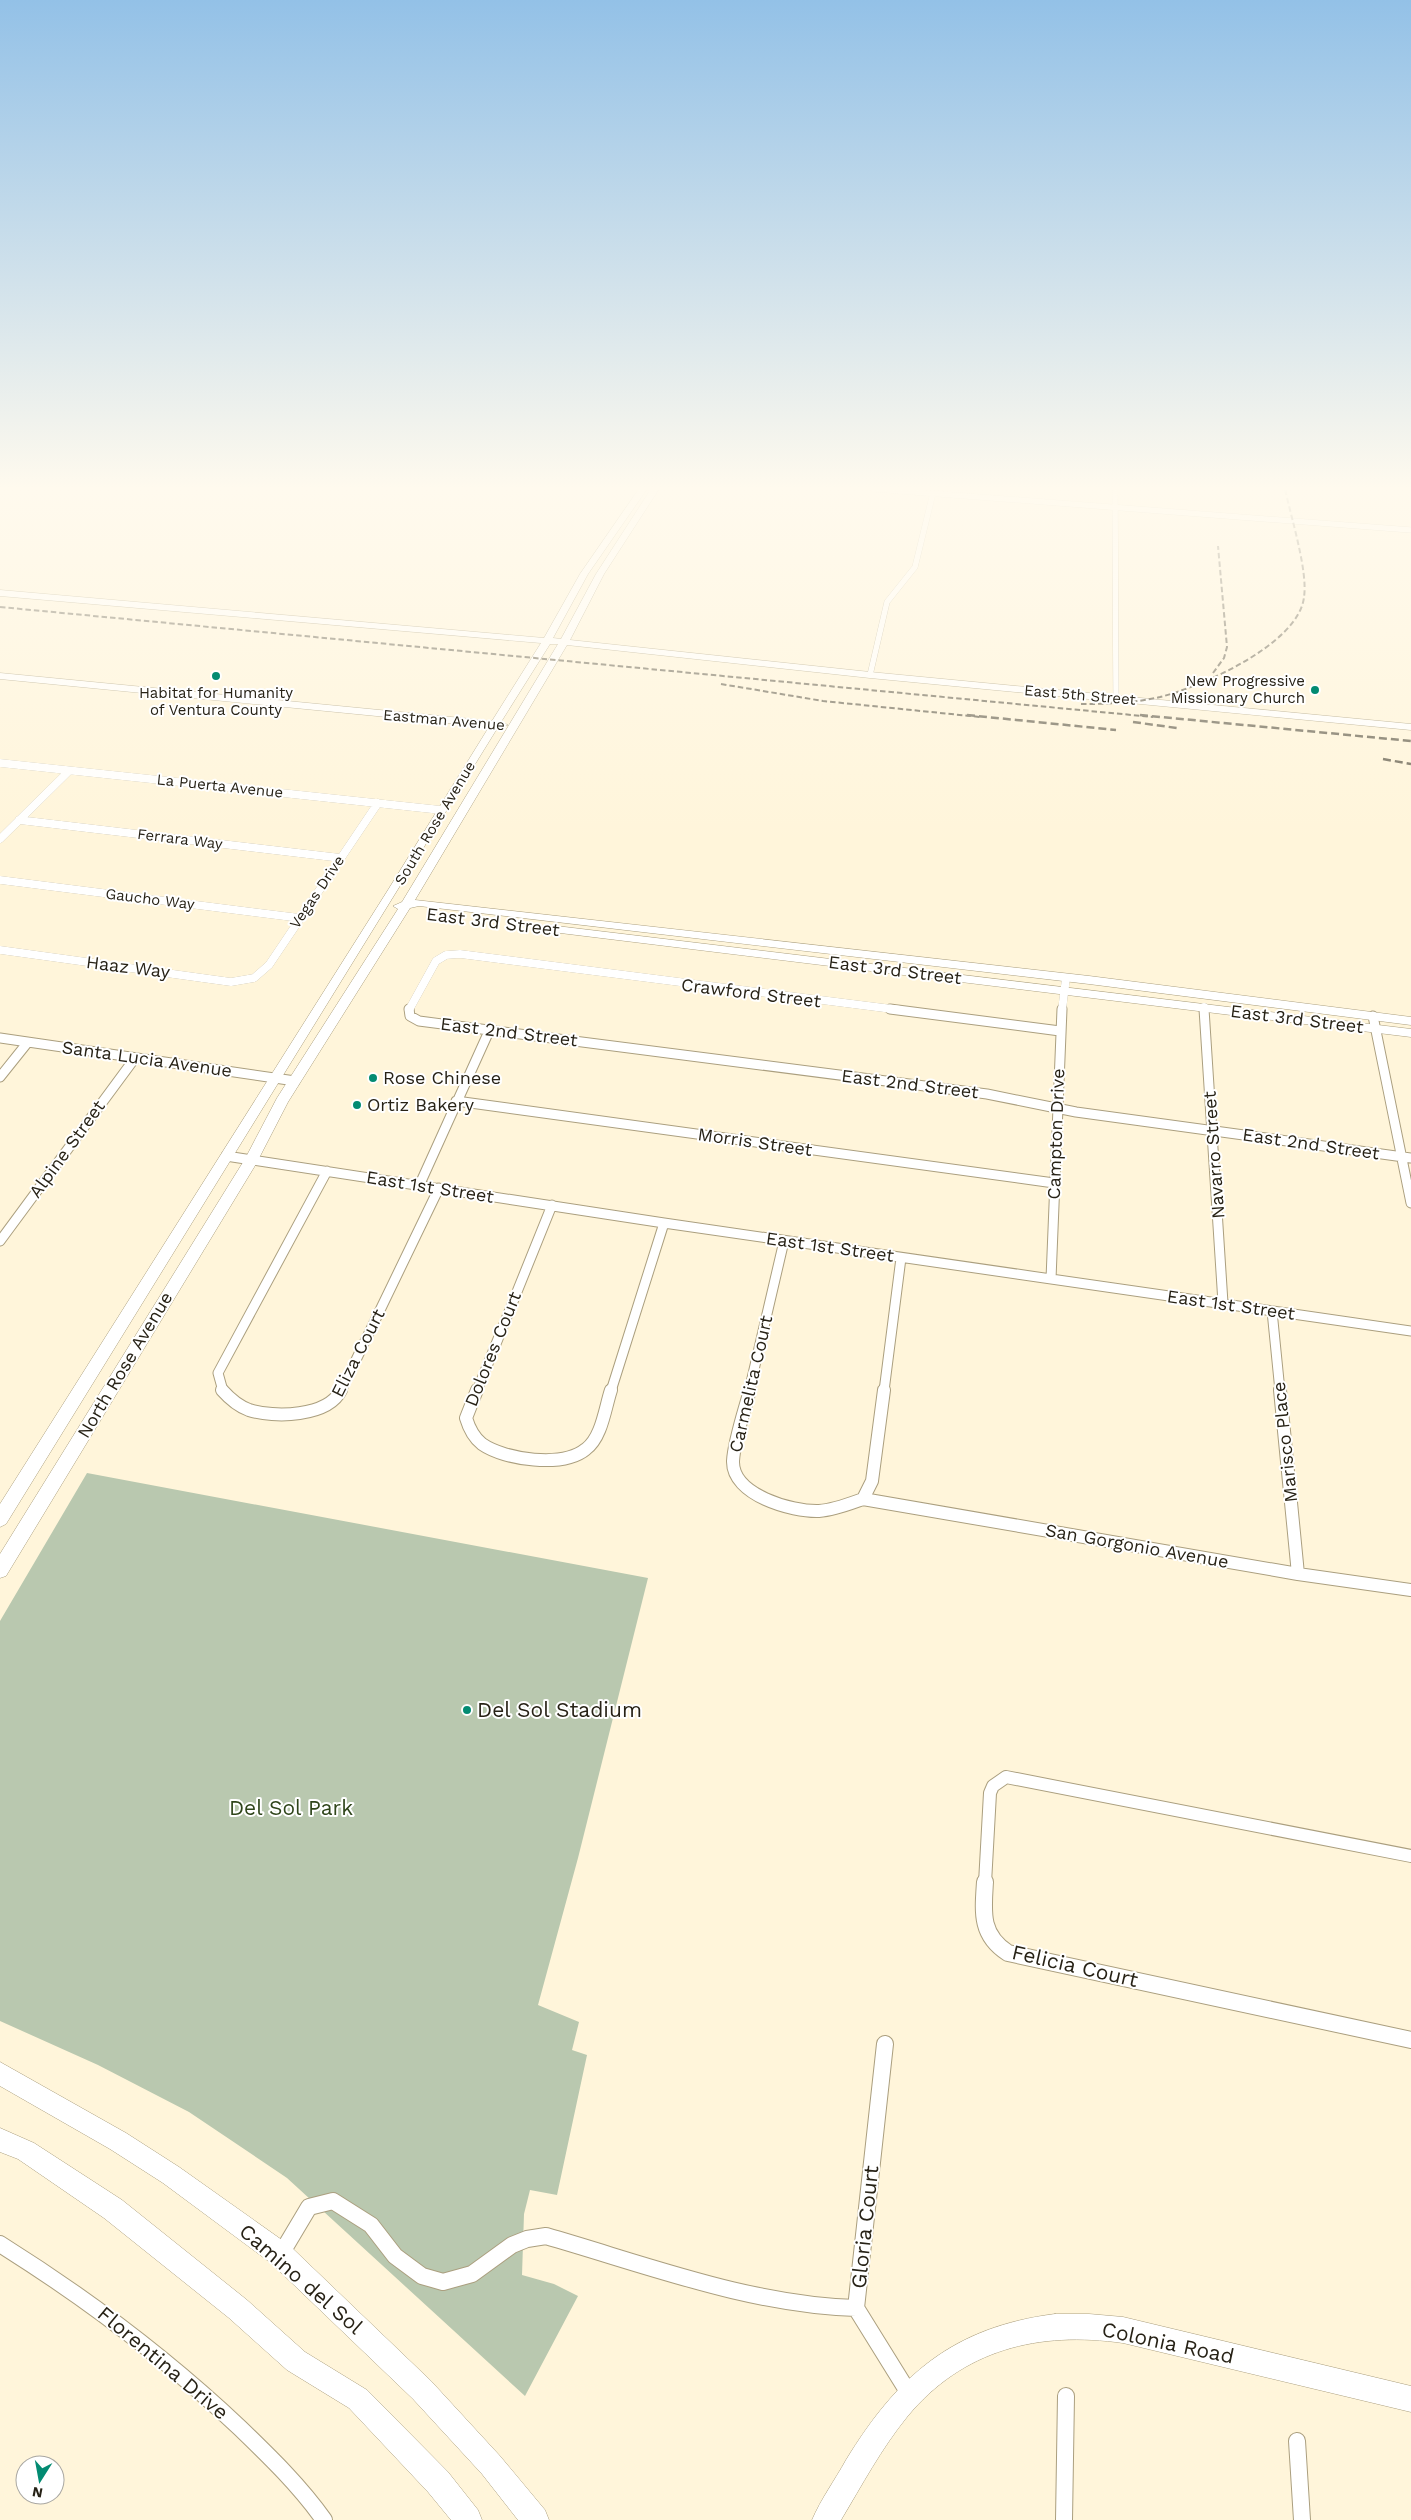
<svg xmlns="http://www.w3.org/2000/svg" width="1411" height="2520" font-family="'Work Sans',sans-serif">
<style>
.green{fill:#b9c8af}
.lines{fill:none;stroke-linecap:round;stroke-linejoin:round}
.street-far4-casing{stroke:#ab9f7f;stroke-width:6}
.street-far3-casing{stroke:#ab9f7f;stroke-width:8}
.street-far2-casing{stroke:#ab9f7f;stroke-width:11}
.street-far1-casing{stroke:#ab9f7f;stroke-width:14}
.street-casing{stroke:#ab9f7f;stroke-width:18}
.secondary-casing{stroke:#ab9f7f;stroke-width:1}
.street-far4{stroke:#fff;stroke-width:5.5}
.street-far3{stroke:#fff;stroke-width:8}
.street-far2{stroke:#fff;stroke-width:9}
.street-far1{stroke:#fff;stroke-width:12}
.street{stroke:#fff;stroke-width:16}
.secondary{fill:#fff;fill-rule:evenodd}
.rail-far1{stroke:#6c6655;stroke-width:2;stroke-dasharray:5.5 3;stroke-linecap:butt}
.rail{stroke:#6c6655;stroke-width:2.5;stroke-dasharray:8 4;stroke-linecap:butt}
.poi-dot{fill:#038b72;stroke:#fff;stroke-width:2}
.labels{text-anchor:middle;stroke-width:4;stroke-linejoin:round;paint-order:stroke}
.far-poi-label{font-size:15px;fill:#272216;stroke:#fff;text-anchor:end}
.far-street-label{font-size:15px;fill:#272216;stroke:#fff}
.street-label{font-size:18px;fill:#272216;stroke:#fff}
.poi-label{font-size:18px;fill:#272216;stroke:#fff;text-anchor:start}
.near-poi-label{font-size:21px;fill:#272216;stroke:#fff;text-anchor:start}
.near-park-label{font-size:21px;fill:#2f451a;stroke:#fff}
.near-street-label{font-size:21px;fill:#272216;stroke:#fff}
</style>
<rect width="100%" height="100%" fill="#fff5da"/>
<!-- green -->
<path class="green" d="M87,1473L648,1578L578,1858L538,2005L579,2022L572,2050L587,2055L557,2195L530,2190L524,2214L522,2275L554,2284L578,2296L525,2396L287,2178L189,2112L98,2065L0,2021V1621Z"/>
<g class="lines">
<defs>
<path id="street-far4" d="M874,489L1411,530
M1115,489L1116,699
M870,675L887,602L915,567L933,493"/>
<path id="street-far3" d="M0,763L441,810
M19,820L341,858
M0,839L69,771
M0,880L300,918
M0,950L231,982L254,978L269,965L378,803
M1204,1007V1010
M409,1010L436,961L446,955L460,954L900,1010
M1062,1010L1066,978"/>
<path id="street-far2" d="M409,1009L410,1016L419,1021L987,1094L1076,1112L1411,1158
M890,1009L1060,1031
M1204,1009L1223,1303
M1373,1016L1411,1203
M0,1038L295,1081
M0,1077L28,1042
M456,1101L1054,1183
M226,1156L664,1223L1411,1331
M419,1186L490,1029
M0,1241L135,1058
M1051,1279L1062,1009
M1272,1311L1280,1391
M223,1391L218,1373L327,1171
M341,1391L439,1188
M477,1391L552,1205
M611,1391L664,1223
M749,1391L784,1241
M884,1391L901,1258"/>
<path id="street-far1" d="M222,1390C230,1399 238,1406 249,1410C274,1418 328,1417 341,1390
M477,1390L466,1418C469,1428 473,1437 482,1444C505,1460 563,1468 586,1449C602,1437 605,1408 611,1390
M750,1390C745,1409 734,1441 733,1461C732,1495 792,1512 819,1511C834,1510 849,1504 863,1499L872,1481L884,1390
M1280,1390L1298,1574
M863,1499L1298,1574L1411,1590
M985,1883L990,1793L993,1786L1006,1777L1411,1856"/>
<path id="street" d="M985,1882C983,1912 980,1935 1008,1953L1411,2040
M885,2044L856,2308L910,2395
M0,2244C86,2298 166,2358 240,2428C270,2457 300,2486 324,2520
M281,2254L309,2207L333,2201L371,2225L395,2256L422,2276L443,2282L472,2274L512,2245L527,2239L546,2236C647,2265 751,2305 856,2308
M1297,2441L1302,2520
M1064,2520L1066,2396"/>
<path id="secondary" d="M639,489H647L588,574L553,638L561,639L596,574L651,489H659L604,574L570,640L870,672L1411,724V730L870,678L567,645L415,900L1089,976L1411,1017V1025L1089,984L419,906L410,908L288,1102L256,1164L6,1576L0,1578V1554L245,1159L277,1098L398,909L393,906L402,902L558,644H550L501,722L508,725L498,727L6,1524L0,1527V1504L388,890L489,727L0,679V673L492,721L541,643L0,596V590L544,638L580,574Z
M548,925L1411,1029V1037L544,931V927Z
M0,2062L126,2133L179,2167L289,2245L431,2381L500,2456L545,2510L549,2520H518L482,2474L413,2399L271,2263L163,2183L110,2149L0,2086Z
M0,2128L34,2143L122,2200L247,2300L305,2352L367,2390L448,2472L478,2510L482,2520H451L428,2492L349,2408L287,2370L229,2318L104,2218L18,2159L0,2152Z
M1055,2314H1089L1123,2317L1411,2386V2412L1123,2343C1039,2331 963,2349 907,2417C881,2449 862,2485 841,2520H812C821,2499 835,2480 846,2460C898,2375 953,2327 1055,2314Z"/>
</defs>
<!-- street-far4 casing -->
<use href="#street-far4" class="street-far4-casing"/>
<!-- street-far3 casing -->
<use href="#street-far3" class="street-far3-casing"/>
<!-- street-far2 casing -->
<use href="#street-far2" class="street-far2-casing"/>
<!-- street-far1 casing -->
<use href="#street-far1" class="street-far1-casing"/>
<!-- street casing -->
<use href="#street" class="street-casing"/>
<!-- secondary casing -->
<use href="#secondary" class="secondary-casing"/>
<!-- street-far4 -->
<use href="#street-far4" class="street-far4"/>
<!-- street-far3 -->
<use href="#street-far3" class="street-far3"/>
<!-- street-far2 -->
<use href="#street-far2" class="street-far2"/>
<!-- street-far1 -->
<use href="#street-far1" class="street-far1"/>
<!-- street -->
<use href="#street" class="street"/>
<!-- secondary -->
<use href="#secondary" class="secondary"/>
<!-- rail-far1 -->
<path class="rail-far1" d="M0,607L1153,717
M1213,673L1224,658L1227,647L1218,546
M721,684L823,701L980,717
M1081,704C1108,704 1134,703 1160,697C1201,687 1299,644 1304,597C1308,571 1291,517 1285,489"/>
<!-- rail -->
<path class="rail" d="M967,715L1116,730
M1140,715L1411,741
M1133,722L1177,728
M1383,759L1411,764"/>
</g>
<!-- sky -->
<linearGradient id="sky" x2="0" y2="1"><stop stop-color="#93c1e7"/><stop offset="0.58" stop-color="#fffaee"/><stop offset="1" stop-color="#fffaee" stop-opacity="0"/></linearGradient>
<rect width="1411" height="842" fill="url(#sky)"/>
<!-- markers -->
<g class="poi-dot">
<circle cx="216" cy="676" r="5"/>
<circle cx="1315" cy="690" r="5"/>
<circle cx="373" cy="1078" r="5"/>
<circle cx="357" cy="1105" r="5"/>
<circle cx="467" cy="1710" r="5"/>
</g>
<g class="labels">
<!-- far-poi labels -->
<g class="far-poi-label">
<text x="1305" y="686">New Progressive<tspan x="1305" dy="17">Missionary Church</tspan></text>
<text x="216" y="698" text-anchor="middle">Habitat for Humanity<tspan x="216" dy="17">of Ventura County</tspan></text>
</g>
<!-- far-street labels -->
<g class="far-street-label">
<text transform="translate(1080 695) rotate(5)" y="5">East 5th Street</text>
<text transform="translate(444 720) rotate(5)" y="5">Eastman Avenue</text>
<text transform="translate(220 786) rotate(6)" y="5">La Puerta Avenue</text>
<text transform="translate(435 823) rotate(-59)" y="5">South Rose Avenue</text>
<text transform="translate(180 839) rotate(7)" y="5">Ferrara Way</text>
<text transform="translate(317 892) rotate(-56)" y="5">Vegas Drive</text>
<text transform="translate(150 899) rotate(7)" y="5">Gaucho Way</text>
</g>
<!-- street labels -->
<g class="street-label">
<text transform="translate(493 922) rotate(7)" y="6">East 3rd Street</text>
<text transform="translate(128 967) rotate(7)" y="6">Haaz Way</text>
<text transform="translate(895 970) rotate(7)" y="6">East 3rd Street</text>
<text transform="translate(751 993) rotate(7)" y="6">Crawford Street</text>
<text transform="translate(1297 1019) rotate(7)" y="6">East 3rd Street</text>
<text transform="translate(509 1032) rotate(7)" y="6">East 2nd Street</text>
<text transform="translate(147 1059) rotate(8)" y="6">Santa Lucia Avenue</text>
<text transform="translate(910 1084) rotate(7)" y="6">East 2nd Street</text>
<text transform="translate(1056 1134) rotate(-88)" y="6">Campton Drive</text>
<text transform="translate(755 1142) rotate(8)" y="6">Morris Street</text>
<text transform="translate(1311 1144) rotate(8)" y="6">East 2nd Street</text>
<text transform="translate(67 1149) rotate(-54)" y="6">Alpine Street</text>
<text transform="translate(1214 1155) rotate(-94)" y="6">Navarro Street</text>
<text transform="translate(430 1187) rotate(9)" y="6">East 1st Street</text>
<text transform="translate(830 1247) rotate(8)" y="6">East 1st Street</text>
<text transform="translate(1231 1305) rotate(8)" y="6">East 1st Street</text>
<text transform="translate(493 1349) rotate(-68)" y="6">Dolores Court</text>
<text transform="translate(358 1353) rotate(-63)" y="6">Eliza Court</text>
<text transform="translate(125 1365) rotate(-59)" y="6">North Rose Avenue</text>
<text transform="translate(751 1384) rotate(-77)" y="6">Carmelita Court</text>
<text transform="translate(1285 1442) rotate(-96)" y="6">Marisco Place</text>
<text transform="translate(1137 1546) rotate(10)" y="6">San Gorgonio Avenue</text>
</g>
<!-- poi labels -->
<g class="poi-label">
<text x="383" y="1084">Rose Chinese</text>
<text x="367" y="1111">Ortiz Bakery</text>
</g>
<!-- near-poi labels -->
<g class="near-poi-label">
<text x="477" y="1717">Del Sol Stadium</text>
</g>
<!-- near-park labels -->
<g class="near-park-label">
<text x="291" y="1815">Del Sol Park</text>
</g>
<!-- near-street labels -->
<g class="near-street-label">
<text transform="translate(1075 1966) rotate(13)" y="7">Felicia Court</text>
<text transform="translate(865 2227) rotate(-84)" y="7">Gloria Court</text>
<text transform="translate(301 2279) rotate(41)" y="7">Camino del Sol</text>
<text transform="translate(1168 2343) rotate(12)" y="7">Colonia Road</text>
<text transform="translate(163 2363) rotate(40)" y="7">Florentina Drive</text>
</g>
</g>
<!-- north arrow -->
<g transform="translate(40 2480) rotate(191)"><circle r="24" fill="#ffffff" stroke="#a9a7a2"/>
<path d="M0-4L9 19L0 12L-9 19Z" fill="#038b72"/>
<text y="-8" font-size="14" font-weight="bold" text-anchor="middle" fill="#272216">N</text>
</g>
</svg>
